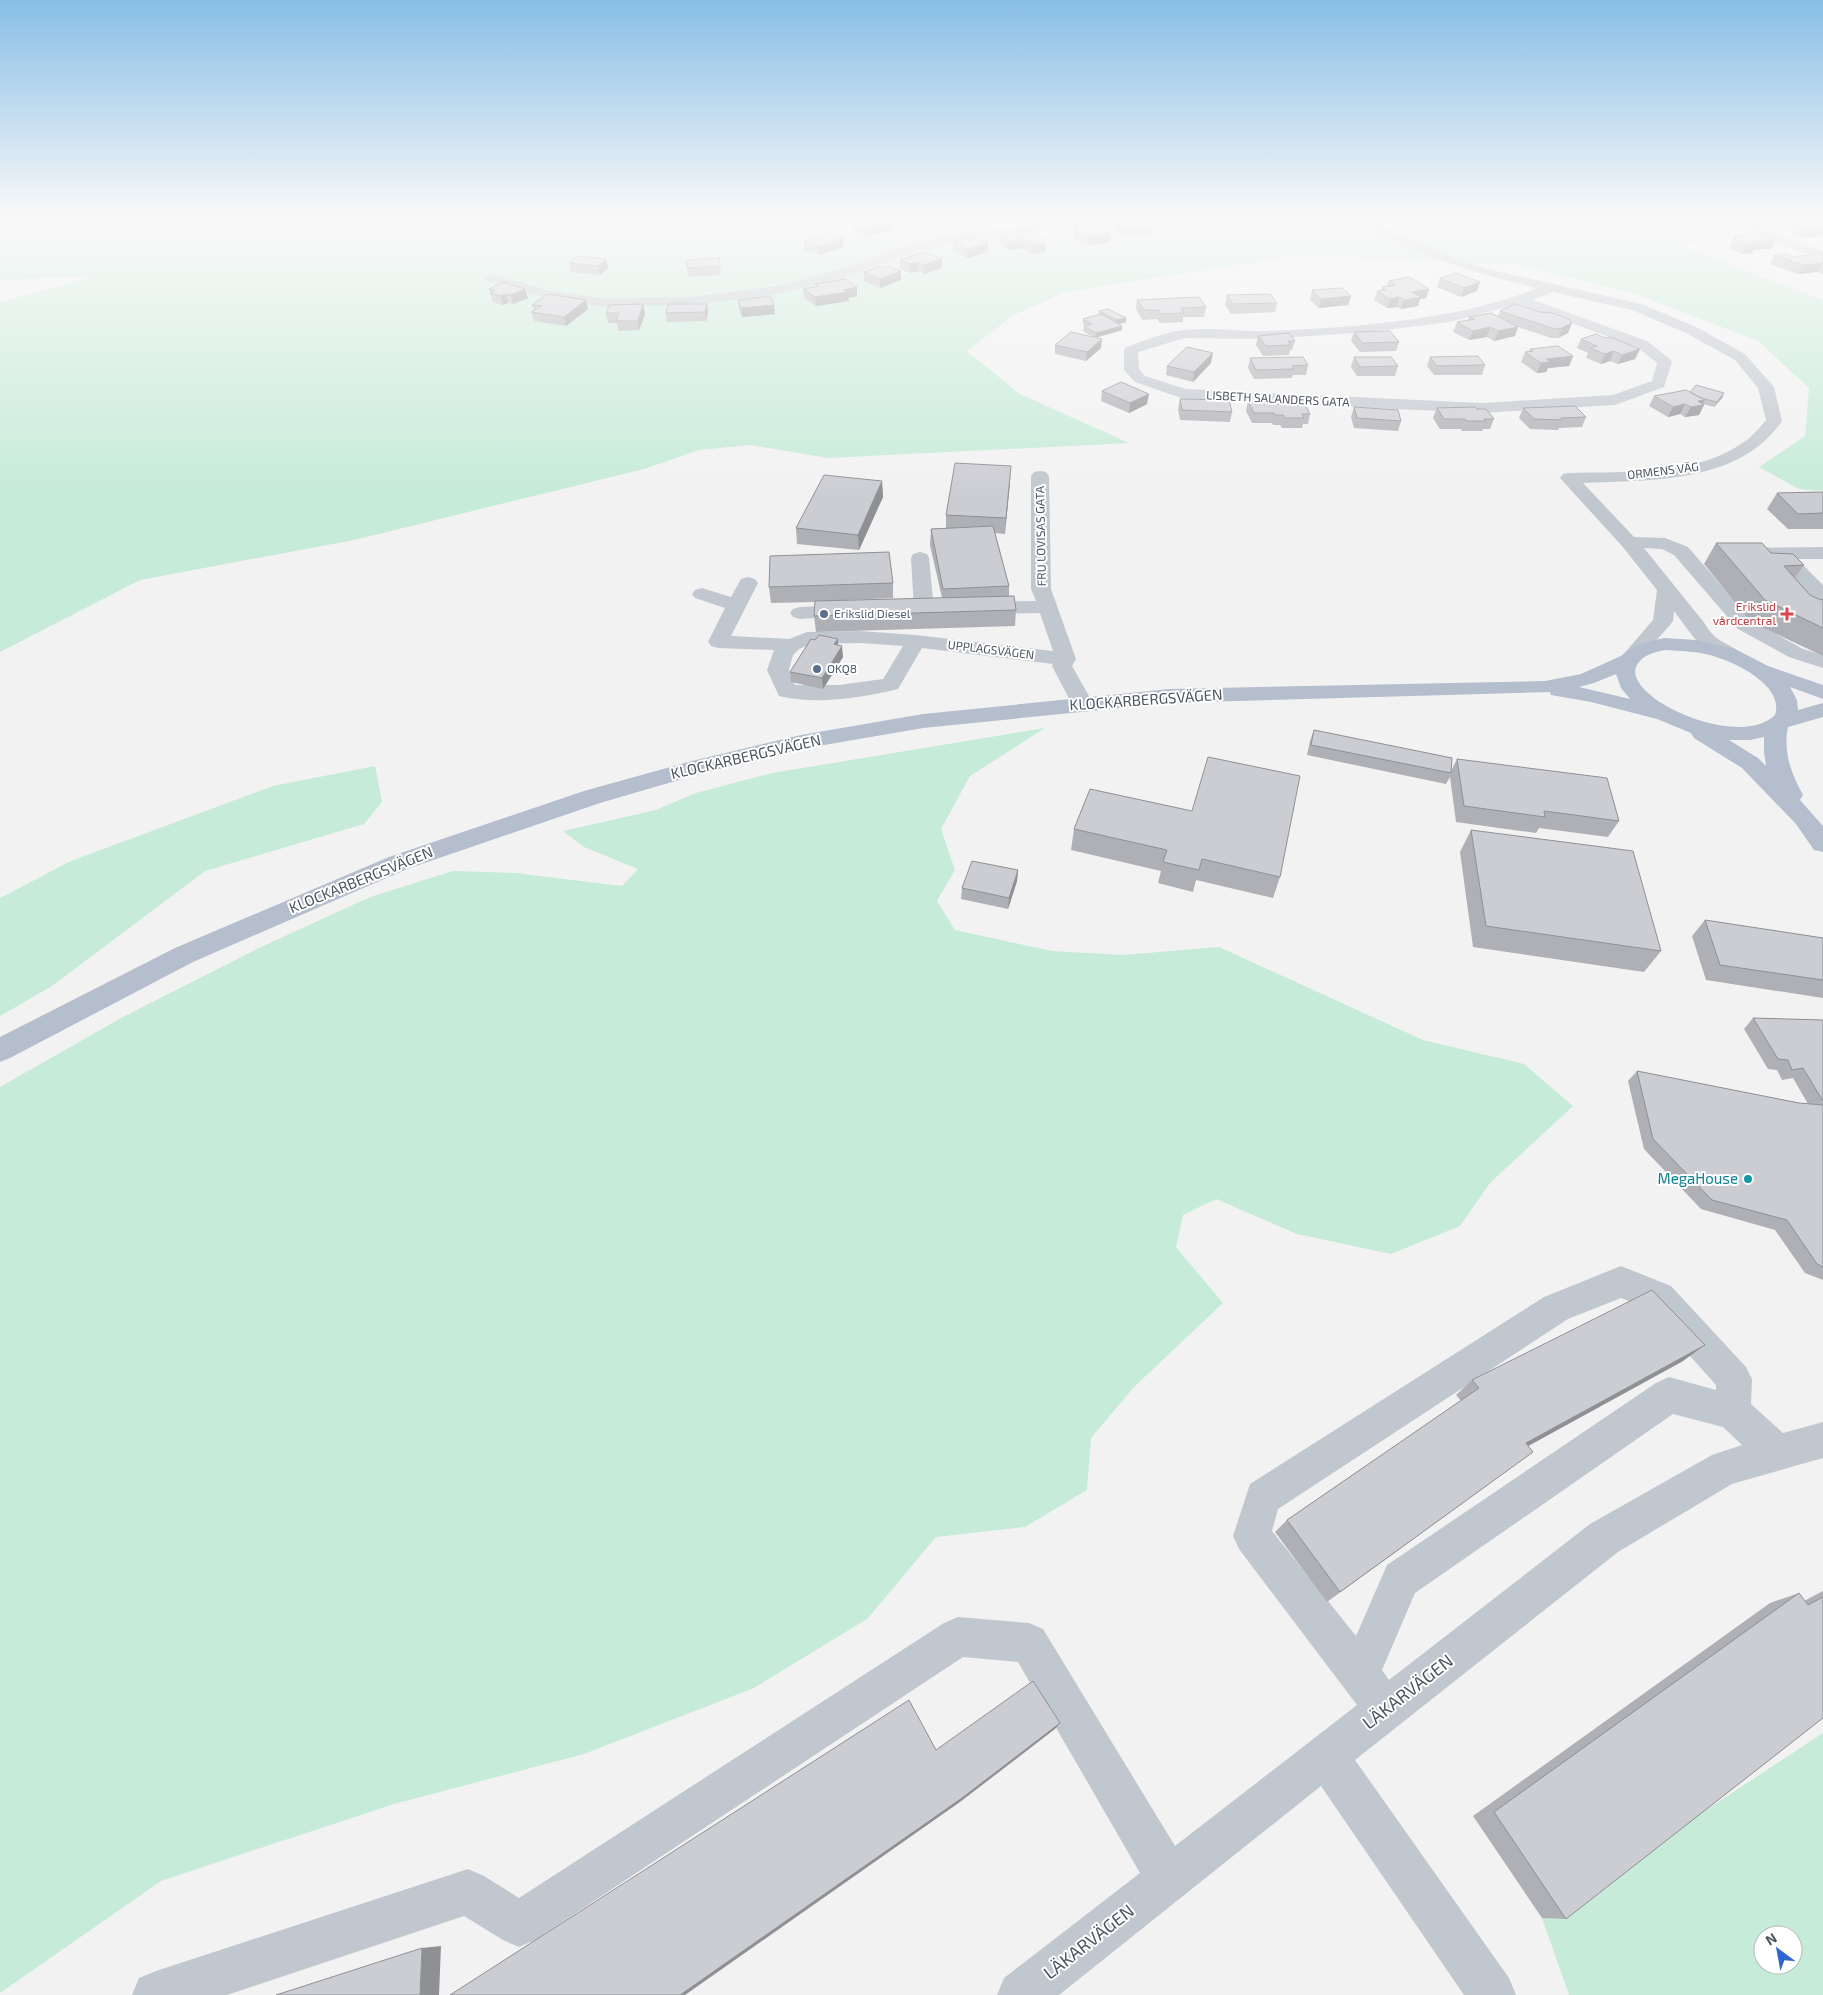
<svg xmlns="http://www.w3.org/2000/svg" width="1823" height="1995" font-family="'Exo 2',sans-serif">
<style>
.green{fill:#c6ebd8;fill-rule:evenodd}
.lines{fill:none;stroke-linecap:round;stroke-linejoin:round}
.minor{fill:#c1c7ce;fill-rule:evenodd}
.major{fill:#b4becd;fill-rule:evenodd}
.wall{fill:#afb0b5}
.shaded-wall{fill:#8f9094}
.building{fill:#cccdd3;stroke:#8f9094}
.service-dot{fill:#5c6f8a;stroke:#fff;stroke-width:2}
.health-dot{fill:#e0444e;stroke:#fff;stroke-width:2}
.culture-dot{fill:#0f9aa8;stroke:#fff;stroke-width:2}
.labels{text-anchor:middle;stroke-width:4;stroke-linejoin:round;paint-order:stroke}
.far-street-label{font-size:12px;fill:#4b535d;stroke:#fff}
.far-health-label{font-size:12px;fill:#be3a42;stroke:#fff;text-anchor:end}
.far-service-label{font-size:12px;fill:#4e5e75;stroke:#fff;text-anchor:start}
.street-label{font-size:15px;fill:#4b535d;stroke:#fff}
.culture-label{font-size:15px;fill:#0d838f;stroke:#fff;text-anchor:end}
.near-street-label{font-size:18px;fill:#4b535d;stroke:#fff}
</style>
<rect width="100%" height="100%" fill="#f3f2f2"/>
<!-- green -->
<path class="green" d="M0,217H1748L1760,222L1759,232L1682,246L1823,300V491L1799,489L1759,467L1805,436L1809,388L1758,341L1641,296L1515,264L1299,255L1066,292L1014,315L967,351L1020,394L1129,443L828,458L750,445L699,450L644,469L354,540L140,580L0,652V302L91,277L0,280Z
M1045,728L970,776L941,829L955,870L937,901L955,930L1052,951L1123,955L1219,947L1423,1040L1524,1064L1573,1106L1490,1183L1460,1226L1391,1254L1297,1234L1216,1199L1183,1215L1176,1247L1223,1303L1133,1388L1091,1438L1087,1490L1025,1527L936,1537L867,1619L754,1688L584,1754L394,1804L161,1881L0,1993V1087L121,1018L259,948L370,897L453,871L515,873L622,886L638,869L584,847L563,831L656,810L696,793L772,773Z
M375,766L382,802L364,824L205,871L52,986L0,1016V898L71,861L273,786Z
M1823,1733V1995H1569L1542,1918ZM1763,1935H1793V1965H1763Z"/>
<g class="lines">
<!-- minor -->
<path class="minor" d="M1087,217H1125L1119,221L954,242L910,253L849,276L778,294L691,305L607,307L549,299L487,281L485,278L492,274L550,291L607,299L691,297L778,286L839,270L902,247L954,234Z
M1355,217H1370L1395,232L1444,254L1488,269L1641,304L1696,327L1745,354L1774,387L1782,421C1739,484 1651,480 1583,483L1634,537L1665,538L1688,547L1752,621L1803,649L1823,655V668L1789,657L1738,629L1674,555L1662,549L1644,548L1702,620C1707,627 1710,633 1718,639C1725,644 1736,647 1741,655L1738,659C1709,667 1689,630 1674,611L1673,621L1670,625L1638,661L1631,663L1624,661L1621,657L1653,620L1657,590L1622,546L1560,478L1563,474L1569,473C1626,471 1695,477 1744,442C1753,436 1759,428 1766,420L1758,388L1735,360L1686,333L1632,310L1553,292L1533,300L1647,341L1670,359L1672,362L1664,387L1615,405L1481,413L1184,399L1135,382L1124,370V350L1126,347C1144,341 1165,332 1184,330C1212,327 1240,332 1268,331C1358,327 1453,321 1538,288C1489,277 1444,264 1398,243C1385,237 1366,229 1355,217ZM1519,304L1637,347L1657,363L1652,381L1613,395L1481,403L1186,389L1145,376L1139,369L1138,352L1185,338L1267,339L1369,332L1449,322Z
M1765,217H1794L1792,220L1760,227L1823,251V259L1755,235L1745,226L1756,219Z
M1040,471L1046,472L1049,476L1051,589L1076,659L1072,666L1094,705L1091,710L1083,712L1075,710L1052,666L1053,664L922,648L898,689C861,698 817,705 779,696L767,670L774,650L718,648L711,646L708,642L725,608L695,598L692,594L695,590L702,588L731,597L741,579L748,577L755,579L758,583L731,636L789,639L807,632L860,631L916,635L1053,651L1040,613L979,614L972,612L969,608L972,604L979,602L1036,601L1031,589V476L1034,472ZM860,643L903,646L883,679L839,685H795L789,670L793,655L799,649L811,644Z
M1823,547V559H1797L1823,585V601C1804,596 1789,574 1776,559L1740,558L1738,554L1740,550L1747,548Z
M920,552L927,554L929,558L934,610L931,614L924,616L917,614L914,610L911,558L913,554Z
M851,605L858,607L861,611L858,615L800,619L793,617L790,613L793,609L800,607Z
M1621,1266L1671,1286L1746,1367L1752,1379L1751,1404L1783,1433L1823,1422V1458L1732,1484L1618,1552L1355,1760L1509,1978L1516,1995H1464L1321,1786L1059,1995H997L1004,1978L1140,1873L1018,1662L963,1657L535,1940L519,1947L503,1940L464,1916L227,1995H132L139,1978L156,1971L468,1869L484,1876L519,1898L944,1623L958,1617L1029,1623L1043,1629L1175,1846L1357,1705L1239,1549L1233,1536L1250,1484L1544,1297ZM1621,1298L1647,1308L1716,1385V1390L1669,1377L1656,1383L1387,1565L1356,1636L1272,1531L1278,1509L1568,1319ZM1673,1414L1723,1427L1742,1445L1712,1455L1590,1524L1389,1680L1382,1670L1415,1593Z"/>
<!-- major -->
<path class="major" d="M1664,638L1696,640L1735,649L1768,666L1823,685V699L1790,687L1797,700L1798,710L1823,703V717L1788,727C1783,752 1791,773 1803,795L1800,800L1823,826V852L1814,850L1796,824L1742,768L1694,738L1691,733L1657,719L1591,702L1551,695L1550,692L1170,703L923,728L801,749L696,775L600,803L407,869L193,962L10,1058L0,1062V1037L175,948L389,857L584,791L692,761L801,735L923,714L1170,689L1545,681L1581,674L1621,656L1636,645ZM1665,650C1680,651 1695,651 1710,655C1733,661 1785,685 1775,715C1736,753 1609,691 1640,661C1646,654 1656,652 1665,650ZM1616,674L1621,688L1630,699L1579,687L1594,683ZM1764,737V752L1766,766L1758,758L1729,740H1750Z"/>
</g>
<!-- wall -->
<path class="wall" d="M946,217V223L928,227L912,218Z
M1178,217H1216V219L1196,225Z
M1801,217H1816L1823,220V235L1805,238L1789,232L1794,223L1798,222Z
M894,220V229L867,237L852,231V222Z
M1115,221L1154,226L1153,235L1124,236L1114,230Z
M1075,224L1110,242L1090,245L1079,243L1074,239Z
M1000,234L1046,243L1045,252L1032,254L1024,248L1008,250L1000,243Z
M1735,236L1773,248L1754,250L1752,253L1742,254L1729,248Z
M804,241L843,247L820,255L804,250Z
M953,242L988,252L967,258L953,251Z
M924,252L942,268L924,274L918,271L910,273L900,269V260Z
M1823,254V274L1817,272L1798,274L1770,264L1774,255L1794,257Z
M606,259L608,268L600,275L571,272L569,263Z
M686,260L720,266L721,275L688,277Z
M883,268L901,271V280L880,288L864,281V272Z
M1440,278L1480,282L1477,291L1461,297L1437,287Z
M1389,281L1429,289L1426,298L1420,299L1418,306L1401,309L1397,307L1387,308L1374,300L1377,291H1381L1382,287L1387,286Z
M815,284L857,296L848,298L849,301L816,306L804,298L803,289L816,286Z
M489,289H525L528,298L513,304L508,303L503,305L493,302Z
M1312,290L1351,296L1348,305L1319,308L1310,300Z
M1227,295L1277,303L1275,312L1231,314L1225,305Z
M586,300L588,309L566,326L534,321L531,312L534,310L532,305Z
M738,300L775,314L742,317L739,309Z
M1137,300L1206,307L1204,317H1183V322L1160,323L1157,319L1142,320L1136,309Z
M707,304L708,313L706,321L667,322L666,313Z
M1099,311L1126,318V322L1119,324L1122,330L1097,337L1101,348L1086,361L1055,354V345L1093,337L1083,331L1084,326H1086L1083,324V319L1099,315Z
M1500,311L1572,323L1568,333L1558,338H1551L1518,327L1515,336L1494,341L1487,337L1469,340L1453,332L1457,322L1468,320L1469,317H1498Z
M606,313L645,314L639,330L618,331L617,323H608Z
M1354,332L1399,342L1396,351L1360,352L1351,341Z
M1258,336L1295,341L1292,350H1290L1289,355L1263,356L1256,345Z
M1581,339L1635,359L1618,364L1610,361L1601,364L1586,358L1588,353L1577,348Z
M1530,349L1573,356L1569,366L1548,368L1546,372L1537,373L1521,362L1525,352H1529Z
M1354,357L1398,366L1395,376H1357L1351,367Z
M1430,357L1485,365L1482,375H1434L1427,366Z
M1250,358L1308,365L1306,375H1293L1292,378L1254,379L1248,368Z
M1211,363L1193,382L1166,375L1167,366Z
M1102,391L1147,404L1129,413L1101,401Z
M1690,392L1724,393L1722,398L1714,407L1703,404L1699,415L1685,417L1680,414L1668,417L1649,406L1654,396Z
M1180,399L1232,412L1230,422L1180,420L1178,409Z
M1248,401L1275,404H1279L1280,401L1295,404L1310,414L1308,424H1303L1302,428H1282L1280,425H1273L1272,423H1252L1246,411Z
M1354,407L1401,421L1398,431L1354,428L1351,417Z
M1437,408L1477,409L1494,419L1490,429H1483L1482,431H1462L1461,429H1440L1433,418Z
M1523,408L1586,417L1582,427L1559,428L1558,430L1530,429L1519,418Z
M882,481L883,497L859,550L797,544L796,528Z
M1010,481L1005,534L995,533L1009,586V596L1016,610L1015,626L816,632L814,616L815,602L771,603L769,587L893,583V598L822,601L942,598L930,545L931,529L946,528V515Z
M1823,492V529H1788L1767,509L1777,493Z
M1716,543L1771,553L1804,565L1795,578L1810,595L1821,600L1823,599V656L1751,622L1704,564Z
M838,645L843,657L823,689L791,682L790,672Z
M1314,730L1451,771L1457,759L1619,821L1608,837L1539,828L1536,833L1456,822L1450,777L1446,784L1307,755L1310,741Z
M1090,789L1280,877L1273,898L1196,880L1193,892L1158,883L1161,871L1071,850L1074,829Z
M1471,830L1661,951L1644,972L1473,947L1460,852Z
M1018,870L1017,881L1008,909L961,899L962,888Z
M1705,920L1823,938V998L1706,980L1692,936Z
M1753,1018L1823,1020V1280L1805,1273L1775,1230L1701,1209L1644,1149L1628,1081L1637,1071L1799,1103L1808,1104L1793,1078L1782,1080L1777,1070L1768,1069L1744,1029Z
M1683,1361L1528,1446L1533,1452L1327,1602L1275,1532L1287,1520L1461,1401L1456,1395L1472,1380Z
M1823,1591V1718L1566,1919L1542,1918L1473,1816L1770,1603L1799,1593L1804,1601Z"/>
<!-- shaded-wall -->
<path class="shaded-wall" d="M933,217H946V223L928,227V218Z
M1198,217H1216V219L1196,225Z
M894,220V229L867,237V228Z
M1823,228V235L1805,238L1810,230Z
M1111,233L1110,242L1090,245L1091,236Z
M843,238V247L820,255L819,247Z
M1025,239L1024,248L1008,250L1009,241Z
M1777,239L1773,248L1754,250L1752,253L1742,254L1747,245L1752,242Z
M988,243V252L967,258V249Z
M1046,243L1045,252L1032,254V245Z
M606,259L608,268L600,275L598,266Z
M942,259V268L924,274V265Z
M918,262V271L910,273V264Z
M1822,263L1817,272L1798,274L1803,265Z
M901,271V280L880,288V279Z
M1480,282L1477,291L1461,297L1464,288Z
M857,287V296L848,298L849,301L816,306L815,297Z
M525,289L528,298L513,304L511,295Z
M1429,289L1426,298L1420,299L1418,306L1401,309L1404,300L1412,292Z
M506,294L508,303L503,305L501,296Z
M1351,296L1348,305L1319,308L1321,299Z
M1399,297L1397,307L1387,308L1390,299Z
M586,300L588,309L566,326L564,317Z
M643,304L645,314L639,330L638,321Z
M707,304L708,313L706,321L705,312Z
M774,305L775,314L742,317L741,308Z
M1126,318V322L1116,325V320Z
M1572,323L1568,333L1558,338L1562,328Z
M1122,326V330L1095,338L1096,333Z
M1490,327L1487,337L1469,340L1473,331Z
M1518,327L1515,336L1494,341L1498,331Z
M1102,339L1101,348L1086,361L1087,352Z
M1640,349L1635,359L1618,364L1622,355Z
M1614,351L1610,361L1601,364L1605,354Z
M1213,353L1211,363L1193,382L1194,372Z
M1573,356L1569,366L1548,368L1546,372L1537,373L1541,363L1546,359Z
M1724,393L1722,398L1714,407L1717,402Z
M1149,394L1147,404L1129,413L1130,403Z
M1705,400L1702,405H1704L1699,415L1685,417L1691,407L1698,401Z
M1685,404L1680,414L1668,417L1673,407Z
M1011,466L1010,481L1005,534L1006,518Z
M882,481L883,497L859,550L858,535Z
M838,639V649L834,644Z
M842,646L843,657L823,689L822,678Z
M1018,870L1017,881L1008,909L1009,898Z
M1705,1345L1683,1361L1508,1457L1526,1443Z
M1060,1723L1055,1729L960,1802L685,1995H680Z
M441,1946L439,1995H420L422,1948Z"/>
<!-- building -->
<path class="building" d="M869,217H887L894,220L867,228L852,222Z
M1140,217L1154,226L1125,228L1115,221Z
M1803,217H1816L1823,220V228L1810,230L1794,223L1810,220Z
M1095,222L1111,233L1091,236L1080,235L1075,230L1079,227L1075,224Z
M1030,230L1046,243L1032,245L1025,239L1009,241L1000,234Z
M1762,232L1777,239L1752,242L1757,244L1747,245L1733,239L1740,238L1735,236Z
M828,233L843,238L819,247L804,241Z
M974,237L988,243L967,249L953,242Z
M924,252L942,259L924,265L918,262L910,264L900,260Z
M1819,253L1823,254V263L1803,265L1774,255L1785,254L1794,257Z
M577,256L606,259L598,266L569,263Z
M719,258L720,266L687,268L686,260Z
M889,266L901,271L880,279L864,272L879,267L883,268Z
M1456,273L1480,282L1464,288L1440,278Z
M1409,277L1429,289L1412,292L1421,297L1404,300L1399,297L1390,299L1377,291L1386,290L1382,287L1396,285L1389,281Z
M845,279L857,287L844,290L848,292L815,297L803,289L818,286L815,284Z
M503,282L525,289L511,295L506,294L501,296L490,293L495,291L489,289Z
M1342,288L1351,296L1321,299L1312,290Z
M548,294L586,300L564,317L531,312L542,306L532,305Z
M1270,294L1277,303L1233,304L1227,295Z
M770,296L774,305L741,308L738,300Z
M1199,297L1206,307L1181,308L1184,313L1161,314L1159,310H1144L1137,300Z
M643,304L638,321H616L619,313H606L609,305Z
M668,304H707L705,312L666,313Z
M1515,304L1540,312L1552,313L1569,319L1572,323L1562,328L1555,329L1500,311Z
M1108,309L1126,318L1116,320L1099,311Z
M1491,313L1518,327L1498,331L1490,327L1473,331L1457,322L1475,319L1469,317Z
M1101,314L1122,326L1096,333L1084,326L1092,324L1083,319Z
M1390,331L1399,342L1362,343L1354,332Z
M1071,332L1102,339L1087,352L1055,345Z
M1289,333L1295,341H1288L1291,345L1266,346L1258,336Z
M1596,334L1605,338L1610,337L1640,349L1622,355L1614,351L1605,354L1590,348L1597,346L1581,339Z
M1558,346L1573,356L1546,359L1550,362L1541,363L1525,352L1533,351L1530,349Z
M1187,347L1213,353L1194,372L1167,366Z
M1478,356L1485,365L1437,366L1430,357Z
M1303,357L1308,365L1292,366L1294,369L1256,370L1250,358Z
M1354,357H1391L1398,366L1360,367Z
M1121,382L1149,394L1130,403L1102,391Z
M1696,385L1724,393L1717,402L1701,398L1690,392Z
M1686,390L1705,400L1698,401L1704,405L1691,407L1685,404L1673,407L1654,396Z
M1180,399L1229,400L1232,412L1182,410Z
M1248,401H1273L1275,404H1282L1280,401H1294L1295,404H1305L1310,414H1302L1304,418H1285L1283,415H1275L1274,413H1254Z
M1575,406L1586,417L1561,418L1562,420L1534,419L1523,408Z
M1354,407L1398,410L1401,421L1357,418Z
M1475,407L1477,409H1486L1494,419H1484L1486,421H1466L1465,419H1444L1437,408Z
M955,463L1011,466L1006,518L946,515Z
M824,475L882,481L858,535L796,528Z
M1823,492V513L1798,514L1777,493Z
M993,526L1009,586L943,589L931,529Z
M1716,543H1762L1771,553L1793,554L1804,565L1784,566L1810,595L1821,600L1823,599V628L1765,600Z
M889,552L893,583L769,587L770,556Z
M1014,596L1016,610L814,616L815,601Z
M819,635L838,639L834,644L842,646L822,678L790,672L811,639L815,640Z
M1314,730L1452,758L1451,773L1311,745Z
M1208,757L1300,776L1280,877L1202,859L1199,870L1163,862L1167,850L1074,829L1090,789L1192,811Z
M1457,759L1607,778L1619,821L1544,811L1545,817L1464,806Z
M1471,830L1633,851L1661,951L1486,926Z
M972,861L1018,870L1009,898L962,888Z
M1705,920L1823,938V980L1720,965Z
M1753,1018L1823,1020V1101L1803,1068L1792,1070L1788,1060L1778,1059Z
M1637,1071L1799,1103L1823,1105V1267L1817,1264L1787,1220L1712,1200L1653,1139Z
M1652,1290L1705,1345L1526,1443L1533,1452L1340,1592L1287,1520L1479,1388L1472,1380Z
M1799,1593L1808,1605L1823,1597V1718L1566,1919L1494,1812Z
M1033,1681L1060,1723L962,1798L680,1995H450L909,1700L936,1750Z
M422,1948L420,1995H276Z"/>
<!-- sky -->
<linearGradient id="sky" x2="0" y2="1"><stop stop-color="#88bee6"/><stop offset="0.44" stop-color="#faf9f9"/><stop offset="1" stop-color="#faf9f9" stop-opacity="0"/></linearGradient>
<rect width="1823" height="497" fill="url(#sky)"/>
<!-- markers -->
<g class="service-dot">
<circle cx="824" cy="614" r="5"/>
<circle cx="817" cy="669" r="5"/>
</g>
<path class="health-dot" d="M1784.5 606.5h5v5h5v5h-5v5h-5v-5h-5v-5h5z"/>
<circle class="culture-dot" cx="1748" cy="1179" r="5"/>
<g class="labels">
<!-- far-street labels -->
<g class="far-street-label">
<text transform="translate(1278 399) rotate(3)" y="4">LISBETH SALANDERS GATA</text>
<text transform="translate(1663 471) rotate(-7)" y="4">ORMENS VÄG</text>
<text transform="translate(1041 536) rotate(-91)" y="4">FRU LOVISAS GATA</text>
<text transform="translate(991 650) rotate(7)" y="4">UPPLAGSVÄGEN</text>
</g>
<!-- far-health labels -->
<g class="far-health-label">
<text x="1776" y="611">Erikslid<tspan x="1776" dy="14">vårdcentral</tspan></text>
</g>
<!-- far-service labels -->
<g class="far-service-label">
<text x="834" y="618">Erikslid Diesel</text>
<text x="827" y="673">OKQ8</text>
</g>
<!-- street labels -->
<g class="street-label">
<text transform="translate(1146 700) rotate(-4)" y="5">KLOCKARBERGSVÄGEN</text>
<text transform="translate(746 757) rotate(-13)" y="5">KLOCKARBERGSVÄGEN</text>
<text transform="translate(361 880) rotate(-22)" y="5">KLOCKARBERGSVÄGEN</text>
</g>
<!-- culture labels -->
<g class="culture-label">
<text x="1738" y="1184">MegaHouse</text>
</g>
<!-- near-street labels -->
<g class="near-street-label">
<text transform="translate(1408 1692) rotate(-38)" y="6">LÄKARVÄGEN</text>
<text transform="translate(1089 1942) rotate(-38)" y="6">LÄKARVÄGEN</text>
</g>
</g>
<!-- north arrow -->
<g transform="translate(1778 1950) rotate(328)"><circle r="24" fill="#ffffff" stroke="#b7babe"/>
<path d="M0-4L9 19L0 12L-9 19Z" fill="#2e65d1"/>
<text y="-8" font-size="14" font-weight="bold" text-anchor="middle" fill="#4b535d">N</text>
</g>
</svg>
